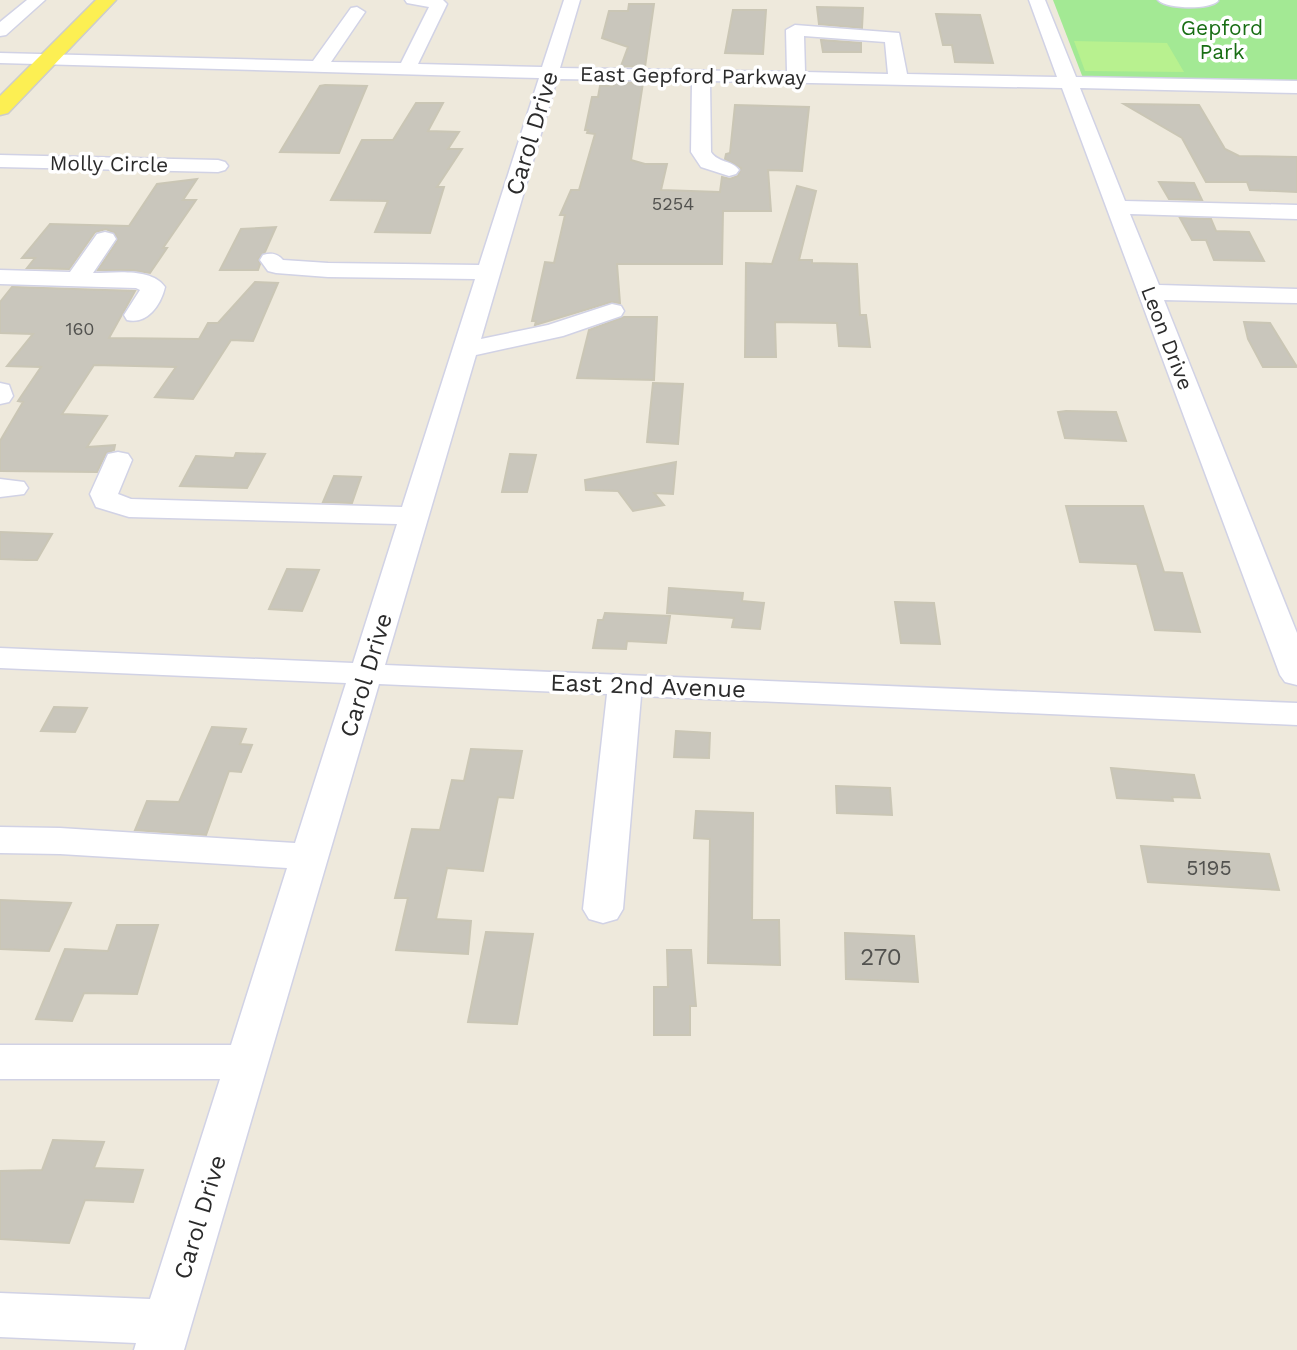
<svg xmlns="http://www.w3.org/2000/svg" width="1297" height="1350" font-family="'Work Sans',sans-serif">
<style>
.green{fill:#a3e994}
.pitch{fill:#b8f18f}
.building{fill:#c9c6bc;stroke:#cac6b5;stroke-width:2}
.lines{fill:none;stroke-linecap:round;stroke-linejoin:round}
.minor-casing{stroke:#d1d2e5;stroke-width:3}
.major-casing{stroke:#ccc;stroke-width:3}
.minor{fill:#fff;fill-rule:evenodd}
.major{fill:#fcef53;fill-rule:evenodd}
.labels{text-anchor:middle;stroke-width:7;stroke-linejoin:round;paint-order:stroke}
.far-number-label{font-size:18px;fill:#52524f}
.far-park-label{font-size:21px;fill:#196e14;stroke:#fff}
.far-street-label{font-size:21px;fill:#2b2b2b;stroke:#fff}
.number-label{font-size:21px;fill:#52524f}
.street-label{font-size:24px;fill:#2b2b2b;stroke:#fff}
.near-number-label{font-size:24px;fill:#52524f}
</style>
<rect width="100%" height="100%" fill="#eee9dc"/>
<!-- green -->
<path class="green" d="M1053,0H1297V83L1083,78Z"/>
<!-- pitch -->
<path class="pitch" d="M1074,41L1167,43L1184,72L1085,71Z"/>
<!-- building -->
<path class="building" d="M629,4H654L645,67L621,66L628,47L602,38L609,11H628Z
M817,7L863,8L862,28L819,24Z
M733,10H766L763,54L725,53Z
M936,14L980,15L993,63L955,62L952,45H943Z
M821,40L861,43V52H823Z
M615,82L643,83L631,160L645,164H667L661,190L720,192L722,177L730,179L738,176L741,168L725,159L726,154L730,153L735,105L809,107L802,171L768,170L771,211H723L722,264H617L620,303L611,302L535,325L536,321H532L545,262L554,263L565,215H560L571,190H579L595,134L587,133L588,130H585L592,97H598L600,86H613Z
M325,85L367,86L339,153L280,152L320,86Z
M416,103H443L428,131L459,132L448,149H462L437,187H444L430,233L375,232L388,201L331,200L362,140H393Z
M1124,104L1199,105L1225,149L1239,156L1297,157V192L1250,190L1247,182H1206L1182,138Z
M197,179L183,200H196L163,248H167L150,273L132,270H98L118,240L115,233L106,229L95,232L69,269L27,268L35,258H22L50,224L129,226L157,184Z
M1159,182L1194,183L1202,200L1169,199Z
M797,186L816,191L799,260H812V263L857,264L860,315H866L870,347L839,346L837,323L775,322L776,357H745L746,263L772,264Z
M1180,218L1211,219L1216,231L1249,232L1264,261L1214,260L1206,240H1192Z
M276,227L265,252L258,259L260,264L258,270H220L241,229Z
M255,282L278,283L253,341L231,340L193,399L155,397L176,367L94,365L62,414L107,416L87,447L115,445L114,450L106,453L97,472L0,471V441L23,402L18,401L41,367L7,366L33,334L0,333V302L12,287L135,291L109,338L199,339L208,323H218Z
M624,317H657L654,380L577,378L589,330Z
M1244,322L1270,323L1297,367H1263L1248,339Z
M653,383L683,384L678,444L647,442Z
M1066,411L1116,412L1126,441L1065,438L1058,412Z
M236,453L265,454L247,488L180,486L196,456L234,458Z
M510,454L536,455L527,492H502Z
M676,462L673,494L654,493L664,505L633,511L618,491L586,490L585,480Z
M334,476L361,477L352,503L323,502Z
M1066,506H1143L1164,572L1182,573L1200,632L1155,630L1137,564L1080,562Z
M0,532L52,534L37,560H27L0,559Z
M287,569L319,570L302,611L269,609Z
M669,588L743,593L742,601L764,603L760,629L732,627L734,618L667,613Z
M895,602L934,603L940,644L901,643Z
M605,613L670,616L666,643L627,641L626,649L593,648L598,620H603Z
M54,707L87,708L75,732L41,731Z
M212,727L246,729L240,744L252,745L241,772L229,771L206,835L135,830L147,801L179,802Z
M676,731L710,733L709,758L674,757Z
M471,749L522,751L513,798L498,797L483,871L447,868L436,919L471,921L468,954L396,950L408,898H395L412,829L440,830L452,780L464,781Z
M1111,768L1194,775L1200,798L1172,797L1173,801L1117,798Z
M836,786L890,788L892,815L837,813Z
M696,811L753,813L752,920H779L780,965L708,963L710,839L694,838Z
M1141,846L1269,854L1279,890L1148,882Z
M0,900L71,903L49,951L0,949Z
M117,925H158L137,994L84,993L72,1021L36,1019L65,949L108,951Z
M486,932L533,934L517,1024L468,1022Z
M845,933L914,936L918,982L846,979Z
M667,950H691L696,1006H690V1035H654V987H668Z
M53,1140L104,1142L94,1168L143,1170L133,1202L85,1200L69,1243L0,1239V1171L42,1170Z"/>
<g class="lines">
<defs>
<path id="minor" d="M27,0H45L6,35L0,36V22Z
M405,0H443L447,4L418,64L542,67L564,0H580L560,68L787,72L786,30L795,25L899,33L907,74L1057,77L1029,0H1045L1076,77L1297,81V93L1080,88L1125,201L1297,205V219L1130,214L1159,285L1297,289V303L1164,300L1297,633V685L1285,682L1280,675L1062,88L710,81L711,152C718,163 732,160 739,170L736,174L729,176L701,167L691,152L692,81L557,79L481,339L548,325L612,304L621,306L624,311L621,316L563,336L476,355L385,665L1297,703V725L641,696L623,909L617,919L603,923L589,919L583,909L607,694L379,684L184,1350H134L136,1343L0,1337V1293L150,1299L220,1079H0V1045H231L287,868L60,854L0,853V827L60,828L295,843L346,683L0,668V648L353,663L397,524L129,517L96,507L90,494L108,454L118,452L128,454L132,460L118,494L131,499L402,507L475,279L328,277L276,273L268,271L260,260L263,255C271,253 277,253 283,260L328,263L479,265L539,78L0,63V53L313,61L351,8L357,7L365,12L331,62L401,63L429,7L407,3ZM804,36L885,42L888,74L805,72Z
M1158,0H1218V1C1209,10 1167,9 1158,0Z
M0,155L218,160L225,162L228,166L225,170L218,172L0,167Z
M105,232L113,234L116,239L93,273C114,273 151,267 165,287C161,305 147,325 127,320L124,315L140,290L136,288L0,284V270L70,272L97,234Z
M0,383L9,385L13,396L9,402L0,404Z
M0,479L24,482L28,488L24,494L0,497Z"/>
<path id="major" d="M96,0H116L8,113L0,115V96Z"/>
</defs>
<!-- minor casing -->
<use href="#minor" class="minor-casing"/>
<!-- major casing -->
<use href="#major" class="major-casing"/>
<!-- minor -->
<use href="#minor" class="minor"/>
<!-- major -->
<use href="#major" class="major"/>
</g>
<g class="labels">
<!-- far-number labels -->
<g class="far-number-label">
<text x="673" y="210">5254</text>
<text x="80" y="335">160</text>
</g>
<!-- far-park labels -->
<g class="far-park-label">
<text x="1222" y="35">Gepford<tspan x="1222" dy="24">Park</tspan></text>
</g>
<!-- far-street labels -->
<g class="far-street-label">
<text transform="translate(693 76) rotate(1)" y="7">East Gepford Parkway</text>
<text transform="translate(109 164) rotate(1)" y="7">Molly Circle</text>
<text transform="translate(1167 338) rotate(69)" y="7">Leon Drive</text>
</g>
<!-- number labels -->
<g class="number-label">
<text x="1209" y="875">5195</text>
</g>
<!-- street labels -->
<g class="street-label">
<text transform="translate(532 133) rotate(-73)" y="8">Carol Drive</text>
<text transform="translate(366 675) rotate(-73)" y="8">Carol Drive</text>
<text transform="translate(648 686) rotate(2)" y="8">East 2nd Avenue</text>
<text transform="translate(200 1217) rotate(-73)" y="8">Carol Drive</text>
</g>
<!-- near-number labels -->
<g class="near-number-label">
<text x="881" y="965">270</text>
</g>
</g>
</svg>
